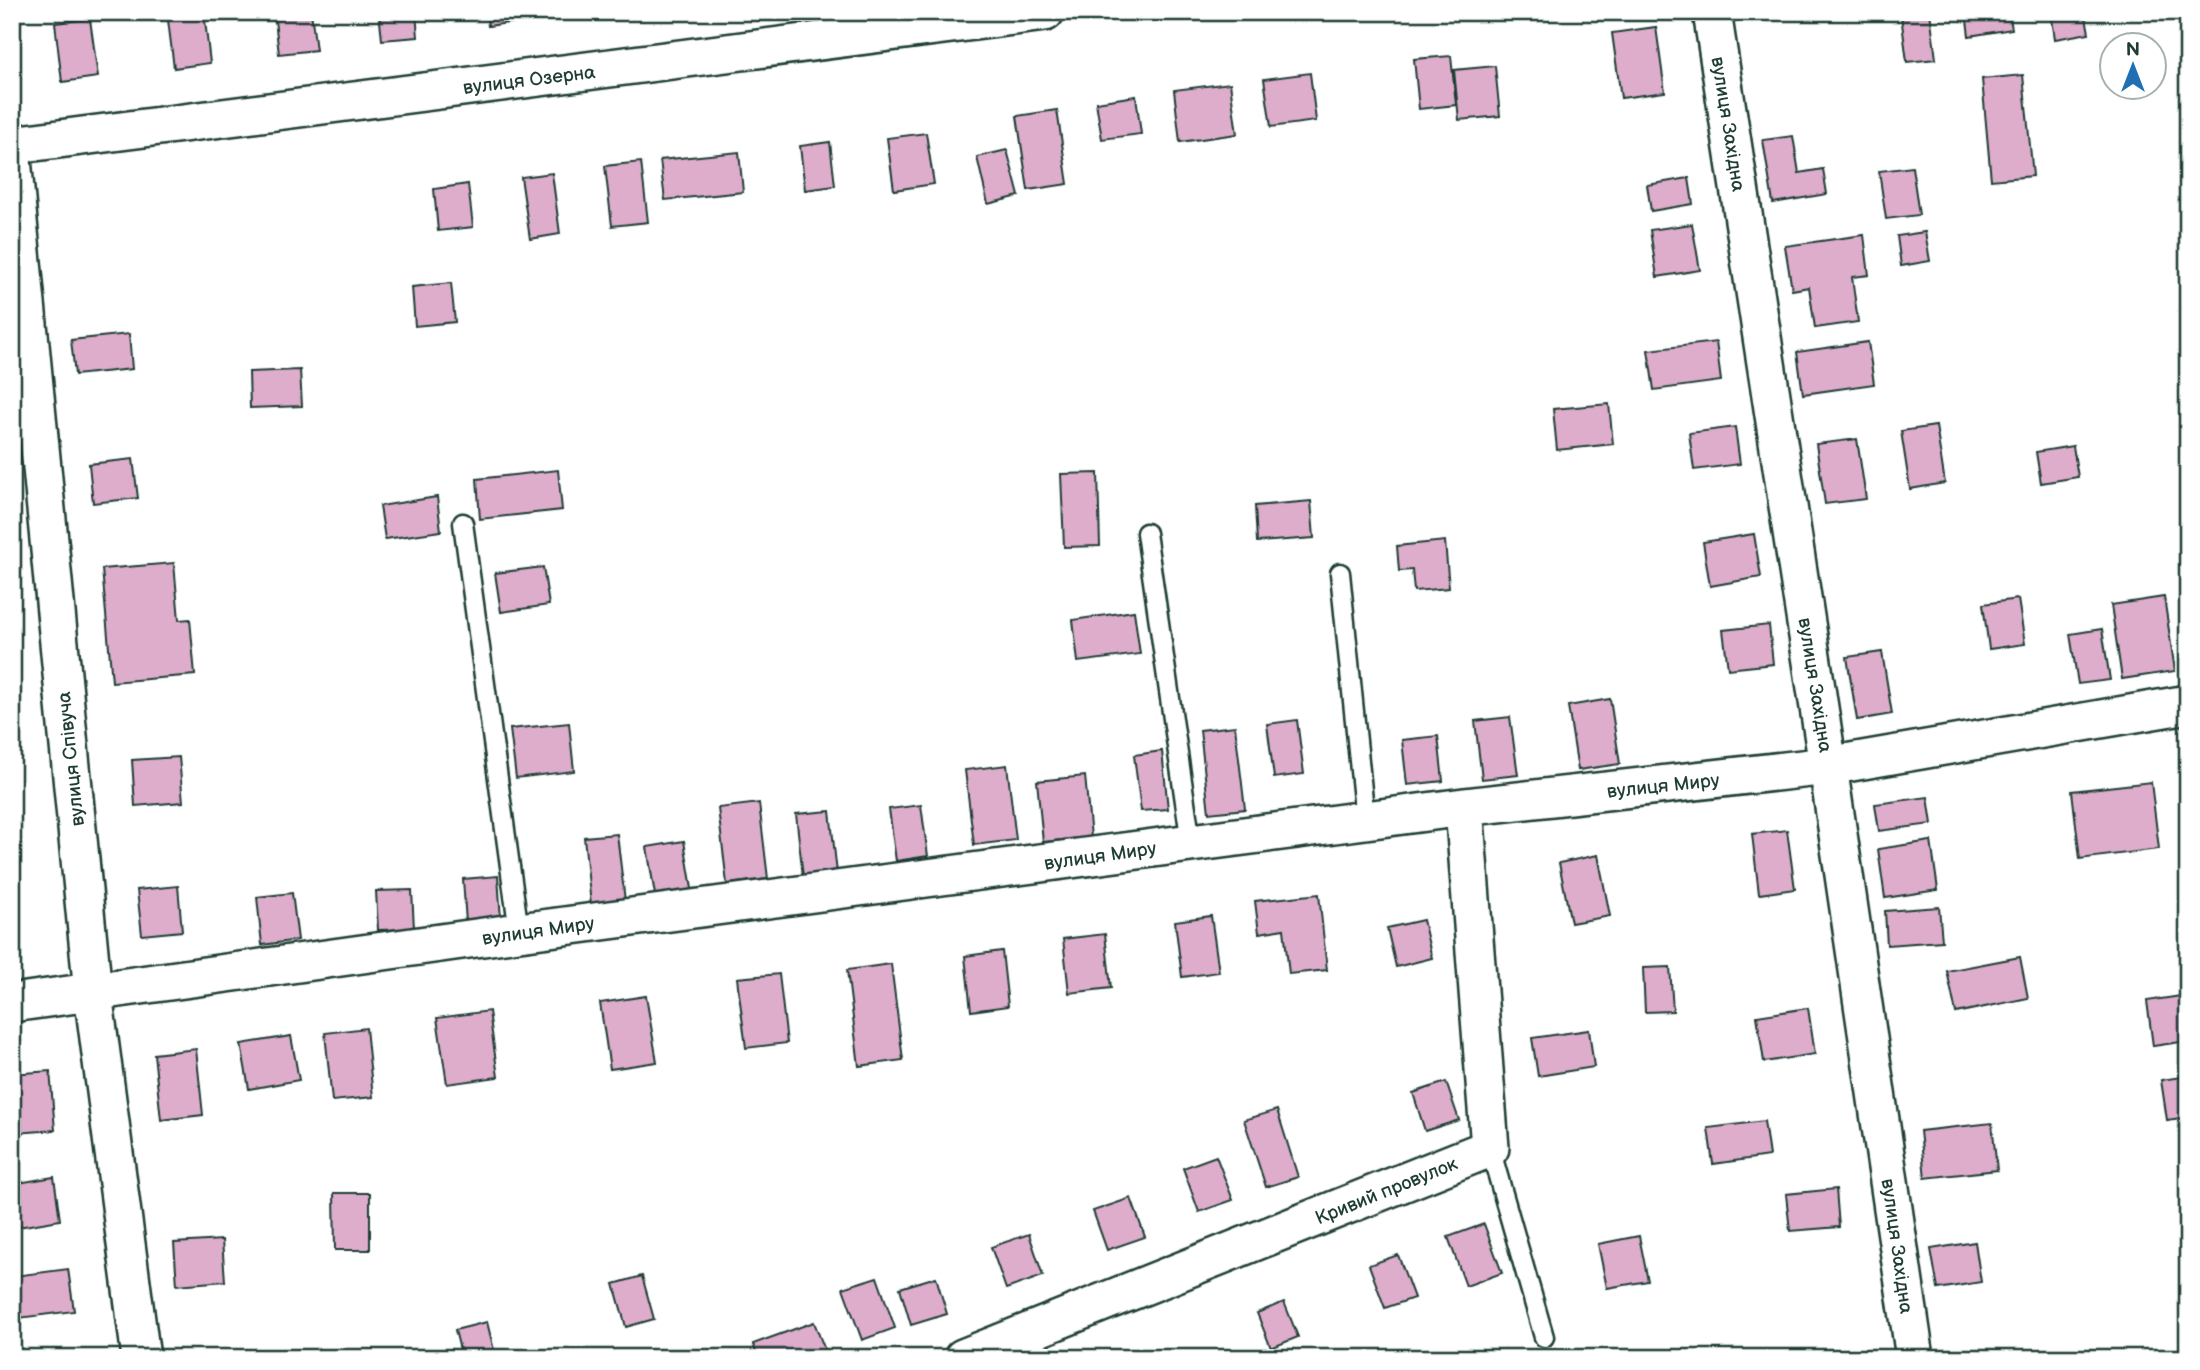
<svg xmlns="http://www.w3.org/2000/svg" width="2200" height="1370" font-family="'Balsamiq Sans',sans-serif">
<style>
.building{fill:#dfadcc;stroke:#1f3d34;stroke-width:2}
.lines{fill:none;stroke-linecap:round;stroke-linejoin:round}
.service-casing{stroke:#1f3d34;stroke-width:23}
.minor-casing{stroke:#1f3d34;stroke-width:42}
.service{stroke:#fff;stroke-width:18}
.minor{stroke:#fff;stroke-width:37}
.labels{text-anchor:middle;stroke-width:7;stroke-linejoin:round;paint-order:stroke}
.street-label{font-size:19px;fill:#1f3d34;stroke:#fff}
</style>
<rect width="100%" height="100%" fill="#fff"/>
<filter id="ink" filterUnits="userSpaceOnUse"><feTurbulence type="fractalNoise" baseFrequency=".0143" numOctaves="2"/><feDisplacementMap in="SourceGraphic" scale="14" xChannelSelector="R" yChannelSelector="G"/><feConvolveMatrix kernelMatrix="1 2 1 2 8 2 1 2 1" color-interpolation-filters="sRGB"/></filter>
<g filter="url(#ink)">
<!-- building -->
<path class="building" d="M167,12H204L210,63L174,68Z
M274,12H311L316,50L279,54Z
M379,12H416L418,37L382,40Z
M486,12H521L522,21L488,26Z
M1920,12H1930L1936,59L1907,62L1901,15Z
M1966,12H2009L2012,29L1969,36Z
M2051,12H2085L2089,33L2055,39Z
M90,19L98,77L62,82L55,23Z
M1656,27L1665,92L1621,98L1612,33Z
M1451,56L1456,105L1419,109L1414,59Z
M1495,66L1500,116L1459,120L1454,70Z
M1310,73L1316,121L1271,127L1264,79Z
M2023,75L2033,176L1991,180L1982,79Z
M1230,83L1237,134L1180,142L1174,90Z
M1136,96L1141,134L1102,139L1096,102Z
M1057,110L1068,184L1028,190L1017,116Z
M926,133L934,184L894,190L887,138Z
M1793,136L1799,173L1823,169L1827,194L1773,203L1763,140Z
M830,142L835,186L805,190L800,146Z
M1007,150L1019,196L988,204L977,157Z
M739,152L743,192L665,200L660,160Z
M641,162L648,222L612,226L605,166Z
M1912,167L1919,215L1886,219L1879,171Z
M552,173L560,234L530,239L521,177Z
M1689,178L1693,204L1651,211L1647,185Z
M468,184L473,227L438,231L434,189Z
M1692,224L1700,270L1657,277L1650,230Z
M1925,232L1930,261L1901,266L1897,236Z
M1864,235L1869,275L1852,277L1858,322L1815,328L1809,287L1792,290L1785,246Z
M451,283L455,322L415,326L412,287Z
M129,334L132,369L75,375L71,340Z
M1716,342L1721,381L1654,390L1648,350Z
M1868,342L1874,384L1803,394L1797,352Z
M300,370L302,406L250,408L249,372Z
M1609,404L1613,444L1557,450L1553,409Z
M1936,426L1945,483L1910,489L1901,431Z
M1735,427L1740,464L1694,470L1689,433Z
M1857,439L1866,499L1825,504L1816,444Z
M2073,446L2078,477L2041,483L2036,452Z
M133,459L138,498L93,503L89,464Z
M558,470L562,510L480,519L477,479Z
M1098,473L1100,546L1064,547L1061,474Z
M437,497L441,531L385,539L380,506Z
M1311,501L1314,538L1257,542L1255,506Z
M1754,534L1761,577L1710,586L1703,542Z
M1445,541L1449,588L1414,591L1412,570L1399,571L1397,546Z
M174,563L179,620L190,619L195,675L112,682L102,569Z
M543,567L549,605L501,612L495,573Z
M2164,597L2175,671L2122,679L2111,605Z
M2018,599L2025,644L1989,649L1983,604Z
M1134,611L1140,654L1078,662L1073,620Z
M1769,625L1773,664L1728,669L1723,630Z
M2102,629L2110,680L2078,684L2070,634Z
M1882,652L1892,714L1857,720L1847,657Z
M1610,699L1620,764L1578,770L1568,706Z
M1510,717L1518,775L1482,779L1475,721Z
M1297,720L1304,774L1274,778L1267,724Z
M569,723L574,771L516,778L510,729Z
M1235,726L1245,809L1209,813L1200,730Z
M1438,736L1443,781L1407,785L1402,740Z
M1162,751L1168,809L1141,811L1134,755Z
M179,757L183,802L135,806L132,760Z
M1007,765L1016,840L974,845L965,770Z
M1085,776L1091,837L1043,842L1037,781Z
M2151,782L2159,849L2080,859L2072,791Z
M1928,797L1932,824L1879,831L1875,804Z
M759,803L768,879L727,884L718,808Z
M921,805L928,856L896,861L889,809Z
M830,811L837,873L803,877L796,814Z
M1787,830L1795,889L1759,894L1752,834Z
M617,834L625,901L591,905L584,837Z
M684,841L693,895L656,901L647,847Z
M1931,841L1938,890L1885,898L1878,849Z
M1598,855L1610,916L1571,923L1559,863Z
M498,876L501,920L466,923L463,879Z
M178,886L182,931L142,935L137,890Z
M412,890L414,929L378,930L376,891Z
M292,893L298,940L262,945L257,897Z
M1319,894L1327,970L1289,974L1284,929L1259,933L1255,901Z
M1939,907L1942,941L1887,945L1885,911Z
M1211,916L1219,972L1182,977L1175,921Z
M1423,920L1432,958L1396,967L1387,928Z
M1105,934L1111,988L1069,993L1063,939Z
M1002,951L1008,1006L971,1011L965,956Z
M2020,957L2028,998L1956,1013L1947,971Z
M891,964L903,1060L859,1066L847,970Z
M1670,967L1673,1011L1645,1012L1643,968Z
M779,974L787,1043L746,1048L737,978Z
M2188,995V1041L2153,1046L2147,1001Z
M646,996L657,1062L610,1069L600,1003Z
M1808,1008L1815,1054L1764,1062L1757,1016Z
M489,1011L498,1077L447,1084L437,1018Z
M366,1028L373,1097L332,1101L325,1033Z
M1589,1030L1594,1067L1538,1076L1532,1038Z
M291,1036L299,1080L249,1089L241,1044Z
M196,1049L203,1115L161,1120L154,1054Z
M50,1071L55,1130L16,1133L12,1074Z
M2188,1076V1117L2167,1120L2161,1080Z
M1446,1082L1459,1120L1425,1131L1413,1093Z
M1277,1110L1298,1177L1266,1187L1244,1120Z
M1764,1121L1769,1156L1713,1164L1708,1128Z
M1992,1123L1997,1170L1925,1178L1920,1131Z
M1216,1156L1233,1200L1199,1212L1183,1168Z
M54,1177L60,1220L12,1228V1184Z
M1836,1189L1839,1227L1790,1231L1786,1194Z
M334,1193H370V1250H335Z
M1131,1198L1145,1237L1107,1250L1093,1211Z
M1484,1224L1502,1273L1466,1286L1448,1237Z
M1029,1234L1043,1276L1006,1289L991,1247Z
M1639,1236L1648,1281L1607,1288L1598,1244Z
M222,1240L225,1281L177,1285L174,1243Z
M1975,1242L1981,1282L1938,1289L1931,1249Z
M1398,1255L1414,1298L1385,1308L1369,1265Z
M68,1269L74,1311L19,1318L14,1276Z
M642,1276L654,1319L626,1327L614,1284Z
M877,1277L895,1328L862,1340L843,1288Z
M936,1277L947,1314L911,1325L900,1288Z
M1284,1302L1298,1337L1271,1348L1257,1313Z
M487,1322L496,1358H462L455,1330Z
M814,1322L828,1358H758L753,1344Z
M1871,1351L1872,1358H1834Z"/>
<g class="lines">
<defs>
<path id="service" d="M463,523L519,932
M1146,533L1191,843
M1340,573L1365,820
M1490,1148L1544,1337"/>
<path id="minor" d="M1712,12L1828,766L1915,1358
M12,145L1045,12
M12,159L93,993L141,1358
M12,1003L519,932L1191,843L1464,807L1828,766L2188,704
M963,1358L1490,1148L1464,807"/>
</defs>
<!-- service casing -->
<use href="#service" class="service-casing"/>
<!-- minor casing -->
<use href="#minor" class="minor-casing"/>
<!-- service -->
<use href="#service" class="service"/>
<!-- minor -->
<use href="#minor" class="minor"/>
</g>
</g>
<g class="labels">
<!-- street labels -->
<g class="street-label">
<text transform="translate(529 79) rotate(-7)" y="7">вулиця Озерна</text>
<text transform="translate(1729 124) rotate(81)" y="7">вулиця Західна</text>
<text transform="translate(1816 685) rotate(81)" y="7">вулиця Західна</text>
<text transform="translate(70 759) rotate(-96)" y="7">вулиця Співуча</text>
<text transform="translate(1663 785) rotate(-6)" y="7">вулиця Миру</text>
<text transform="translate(1100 855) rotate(-8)" y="7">вулиця Миру</text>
<text transform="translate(538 930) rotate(-8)" y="7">вулиця Миру</text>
<text transform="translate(1386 1190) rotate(-22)" y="7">Кривий провулок</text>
<text transform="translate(1898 1246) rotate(82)" y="7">вулиця Західна</text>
</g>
</g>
<!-- margin -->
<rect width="2200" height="1370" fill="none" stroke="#fff" stroke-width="42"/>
<rect x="21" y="21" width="2158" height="1328" fill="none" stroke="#1f3d34" stroke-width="2.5" filter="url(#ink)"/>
<!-- north arrow -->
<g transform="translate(2133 66)"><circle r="33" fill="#ffffff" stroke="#a5b1ae" stroke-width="2"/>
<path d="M0-5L12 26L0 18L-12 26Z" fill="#1f6fb2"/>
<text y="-10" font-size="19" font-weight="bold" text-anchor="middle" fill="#1f3d34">N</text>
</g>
</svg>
